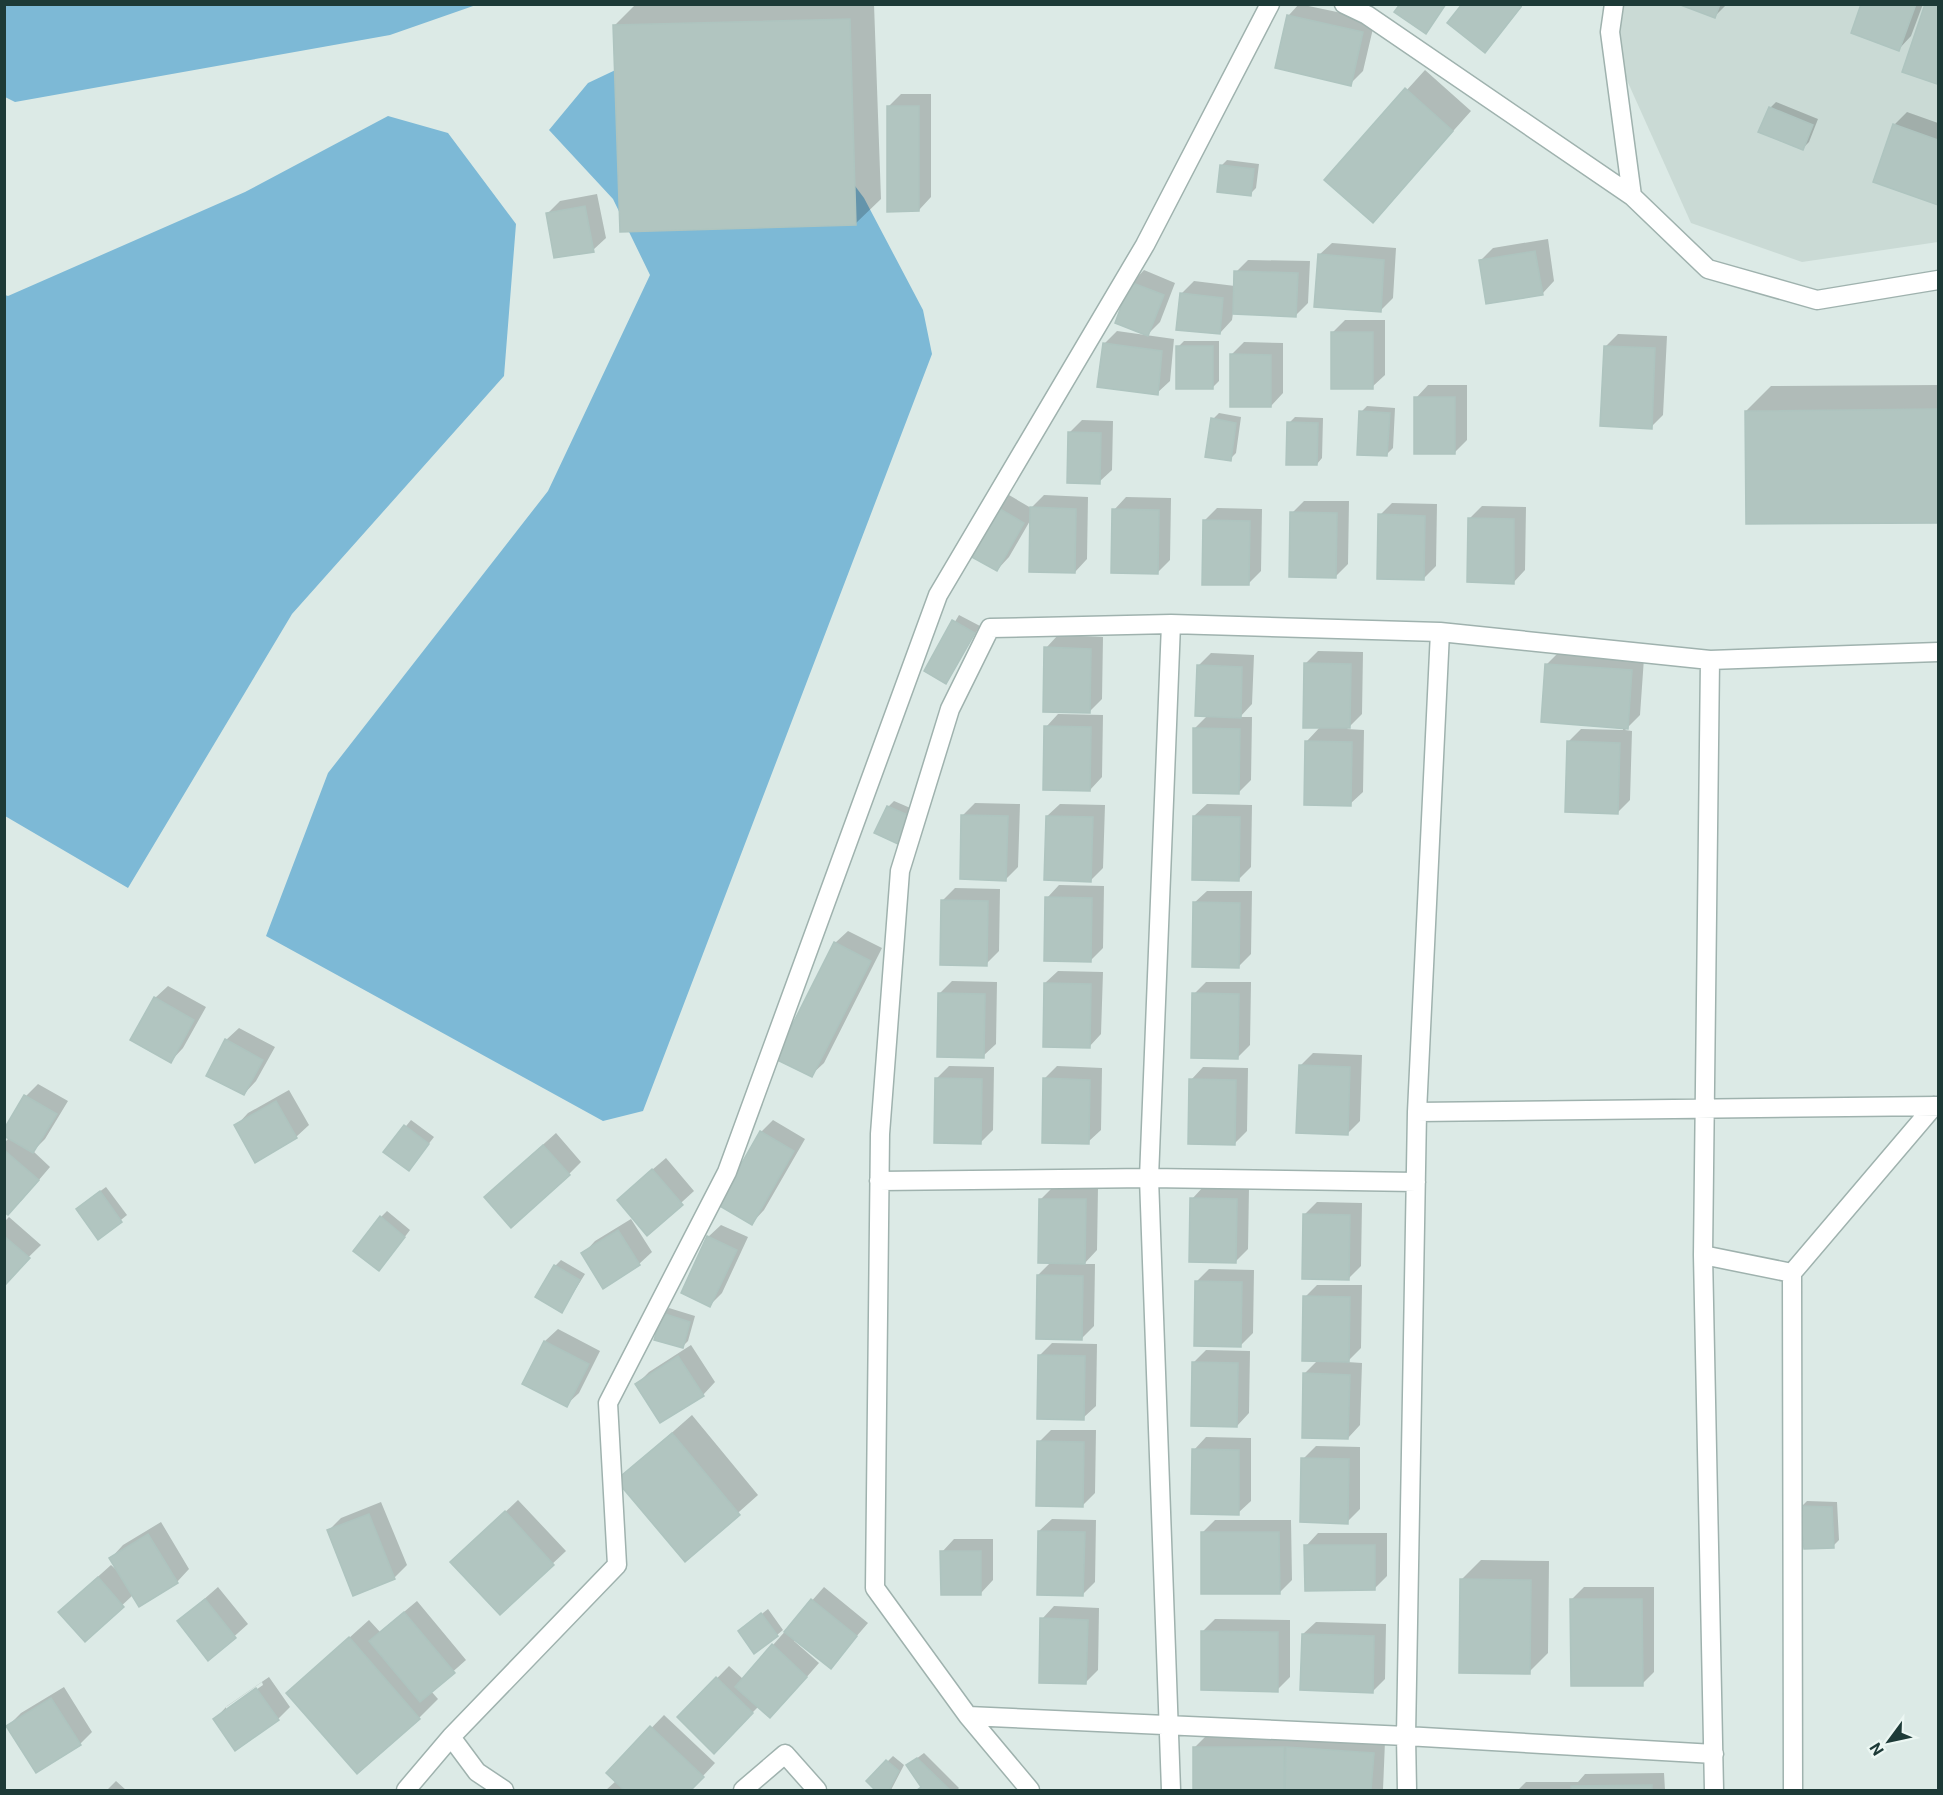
<svg xmlns="http://www.w3.org/2000/svg" width="1943" height="1795" font-family="Roboto,sans-serif">
<style>
.built{fill:#cadad5}
.water{fill:#7db9d6}
.shadow{fill:#0003;fill-rule:evenodd}
.building{fill:#b1c5c0;stroke:#aec4bf;stroke-width:1.5}
.lines{fill:none;stroke-linecap:round;stroke-linejoin:round}
.minor-casing{stroke:#9fb2ae;stroke-width:21}
.minor{stroke:#fff;stroke-width:18}
</style>
<rect width="100%" height="100%" fill="#dceae6"/>
<!-- built -->
<path class="built" d="M1611,5H1938V242L1802,262L1691,223L1621,67Z"/>
<!-- water -->
<path class="water" d="M4,5L5,4L476,5L390,35L15,102L5,97Z
M681,39L780,86L864,198L923,310L932,354L643,1111L603,1121L266,936L328,773L548,491L650,275L613,199L549,130L588,83Z
M388,116L448,133L516,224L504,376L292,614L128,888L5,816V295L8,296L245,192Z"/>
<!-- shadow -->
<path class="shadow" d="M636,4H874L881,199L856,223L615,25Z
M1299,4L1375,20L1363,71L1350,84L1289,15Z
M1464,4H1524L1485,51Z
M1682,4H1727L1715,16Z
M1863,4H1923L1911,36L1899,49Z
M1926,4H1938L1937,82Z
M1425,70L1471,111L1373,221L1326,179Z
M901,94H931V197L919,210L889,106Z
M1776,102L1818,119L1809,142L1803,148L1770,108Z
M1907,112L1938,123V204L1875,181L1895,124Z
M1227,160L1259,164L1256,188L1250,194L1221,166Z
M597,194L606,238L593,250L548,213L560,201Z
M1548,239L1554,281L1542,294L1481,260L1493,248Z
M1332,243L1396,248L1393,298L1380,311L1319,255Z
M1248,260L1310,261L1308,303L1296,315L1233,313L1232,320L1220,333L1181,294L1194,281L1235,286L1236,272Z
M1144,270L1175,283L1160,322L1147,335L1132,283Z
M1345,320H1385V375L1372,387L1333,332Z
M1117,331L1174,339L1170,381L1157,393L1104,344Z
M1618,334L1667,336L1663,415L1651,427L1605,347Z
M1184,341H1219V381L1213,387L1178,347Z
M1244,342L1283,343V393L1271,406L1231,355Z
M1428,385H1467V440L1454,453L1416,398Z
M1938,385V522L1748,523L1746,411L1771,386Z
M1367,406L1395,408L1393,448L1387,454L1361,412Z
M1219,413L1241,417L1236,453L1230,459L1213,419Z
M1295,417L1323,418L1322,458L1317,464L1289,423Z
M1082,420L1113,421L1112,470L1099,482L1069,433Z
M1009,495L1031,508L1044,495L1088,497L1087,559L1075,572L1031,519L1009,557L997,570L996,507Z
M1126,497L1171,498L1170,560L1157,573L1114,510Z
M1304,501H1349L1348,564L1336,576L1292,513Z
M1392,503L1437,504L1436,566L1423,579L1380,515Z
M1482,506L1526,507L1525,570L1513,583L1469,519Z
M1217,508L1262,509L1261,571L1248,584L1204,521Z
M959,615L980,626L945,682L926,670Z
M1058,635L1103,637L1102,699L1089,712L1046,648Z
M1318,651L1363,652L1362,714L1347,729L1364,730L1363,792L1350,804L1307,741L1321,726L1305,664Z
M1559,652L1644,658L1640,715L1625,730L1632,731L1630,800L1617,813L1569,741L1581,729L1623,730V728L1547,664Z
M1211,653L1254,655L1252,704L1240,717H1252L1251,780L1239,792L1195,728L1208,715L1199,665Z
M1058,714L1103,715L1102,777L1090,790L1046,727Z
M894,801L915,810L903,836L897,842L888,807Z
M975,803L1020,804L1018,867L1006,879L962,816Z
M1060,804L1105,805L1103,868L1091,880L1047,816Z
M1207,804L1252,805L1251,867L1238,880L1194,816Z
M1059,885L1104,886L1103,948L1090,961L1047,898Z
M955,888L1000,889L999,951L986,964L942,901Z
M1207,891H1252L1251,954L1239,966L1194,903Z
M848,931L882,948L824,1063L811,1075L835,943Z
M1058,971L1103,972L1101,1034L1089,1047L1045,983Z
M952,981L997,982L996,1044L983,1056L940,993Z
M1206,982H1251L1250,1045L1238,1057L1194,994Z
M168,986L206,1007L183,1048L171,1061L155,998Z
M239,1028L275,1047L256,1081L244,1094L226,1040Z
M1313,1053L1362,1055L1360,1121L1347,1134L1300,1066Z
M949,1066L994,1067L993,1130L981,1142L936,1079Z
M1057,1066L1102,1068L1101,1130L1088,1142L1044,1079Z
M1203,1067L1248,1068L1247,1131L1234,1144L1191,1080Z
M38,1084L68,1101L45,1139L33,1151L50,1167L21,1201L4,1210V1143L10,1137L26,1096Z
M289,1090L309,1125L296,1137L236,1126L248,1113Z
M411,1120L434,1137L409,1169L385,1152Z
M773,1120L805,1139L764,1210L752,1223L761,1132Z
M556,1133L581,1162L569,1174L498,1185Z
M666,1158L694,1191L648,1233L631,1188Z
M1204,1186L1249,1187L1248,1249L1235,1262L1192,1199Z
M106,1187L127,1215L99,1238L84,1203Z
M1053,1187H1098L1097,1250L1084,1264H1095L1094,1326L1082,1338L1038,1275L1051,1262L1041,1199Z
M1317,1202L1362,1203L1361,1266L1349,1278L1304,1215Z
M387,1211L410,1230L385,1263L381,1217Z
M9,1217L41,1245L4,1281V1222Z
M631,1219L652,1252L639,1264L583,1254L595,1241Z
M721,1225L748,1237L722,1293L710,1305L708,1237Z
M561,1260L585,1274L562,1311L555,1266Z
M1209,1269L1254,1270L1253,1333L1241,1345L1196,1282Z
M1317,1285H1362L1361,1348L1347,1362L1362,1363L1360,1425L1348,1438L1304,1374L1318,1360L1305,1297Z
M669,1308L695,1316L688,1341L682,1347L663,1314Z
M558,1329L600,1351L579,1393L566,1405L524,1383L545,1341Z
M1052,1343L1097,1344L1096,1406L1083,1418L1040,1355Z
M691,1345L715,1382L703,1395L637,1384L649,1372Z
M1206,1350L1250,1351L1249,1413L1237,1426L1193,1363Z
M692,1415L758,1495L685,1560L618,1480Z
M1051,1430H1096L1095,1493L1083,1505L1039,1442Z
M1206,1437L1251,1438V1501L1238,1513L1194,1450Z
M1316,1446L1360,1447V1509L1347,1522L1303,1459Z
M518,1500L566,1551L500,1613L465,1550Z
M1807,1501L1837,1502L1839,1540L1833,1546L1801,1507Z
M381,1502L407,1565L394,1578L329,1530L341,1518Z
M1052,1519L1096,1520L1095,1582L1083,1594L1039,1531Z
M1215,1520H1291L1292,1580L1279,1593L1202,1533Z
M161,1522L189,1569L177,1582L133,1595L85,1640L73,1599L111,1565L120,1573L111,1558L123,1545Z
M1318,1533H1387V1576L1374,1589L1306,1546Z
M954,1539H993V1580L981,1593L942,1552Z
M1481,1560L1549,1561L1548,1653L1529,1672L1462,1579Z
M218,1587L248,1624L209,1659L179,1621Z
M824,1587L868,1623L830,1667L796,1639L794,1641L819,1663L783,1704L759,1706L714,1751L679,1717L729,1666L743,1679Z
M1584,1587H1654V1672L1642,1684L1572,1599Z
M417,1601L466,1660L431,1691L438,1699L419,1718L288,1693L369,1620L380,1632Z
M1054,1606L1099,1608L1098,1670L1086,1682L1042,1619Z
M768,1609L783,1630L777,1635L740,1631Z
M1215,1619L1290,1620V1677L1277,1690L1202,1632Z
M1316,1622L1386,1624L1385,1679L1372,1692L1303,1634Z
M269,1677L290,1707L278,1719H215L227,1706ZM262,1682L263,1685L226,1711V1707Z
M64,1687L92,1732L80,1744L8,1726L21,1713Z
M664,1715L715,1763L690,1790H606L616,1781L608,1773Z
M1207,1735L1385,1741L1383,1790H1194V1748Z
M924,1753L959,1788L957,1790H919L922,1787L908,1765Z
M893,1756L904,1765L891,1790H878L868,1781Z
M1664,1773L1665,1790H1518L1526,1782H1578L1585,1774Z
M116,1781L126,1790H107Z"/>
<!-- building -->
<path class="building" d="M1400,4H1446L1426,34L1394,12Z
M1462,4H1517L1521,7L1485,53L1447,23Z
M1678,4H1720L1715,18Z
M1861,4H1916L1899,51L1851,33Z
M1925,4H1938L1937,84L1902,72Z
M1287,15L1363,32L1351,86L1275,68Z
M850,19L856,225L620,232L613,25Z
M1405,88L1453,131L1373,223L1324,180Z
M887,106H919V211L887,212Z
M1769,107L1813,125L1803,150L1758,132Z
M1893,124L1938,140V205L1873,182Z
M1220,165L1254,169L1251,196L1217,192Z
M585,206L594,252L554,258L546,213Z
M1535,251L1543,295L1486,304L1479,260Z
M1318,254L1384,260L1381,312L1314,307Z
M1234,271L1298,273L1296,317L1233,314Z
M1130,282L1164,295L1148,336L1115,323Z
M1180,293L1223,298L1220,334L1176,330Z
M1331,332H1373V389H1331Z
M1103,343L1162,351L1158,395L1097,387Z
M1176,346H1213V389H1176Z
M1604,346L1655,348L1652,429L1600,426Z
M1230,354L1271,355V407H1230Z
M1414,397H1455V454H1414Z
M1937,409L1938,523L1746,524L1745,411Z
M1359,411L1390,413L1387,456L1357,455Z
M1211,418L1236,423L1231,461L1205,457Z
M1287,422L1318,423L1317,465H1286Z
M1068,432L1101,433L1100,484L1067,483Z
M995,506L1024,523L997,571L968,555Z
M1030,507L1076,509L1075,573L1029,572Z
M1112,509L1159,510L1158,574L1111,573Z
M1290,512L1337,513L1336,578L1289,577Z
M1378,514L1425,516L1424,580L1377,579Z
M1468,518L1514,519V584L1467,582Z
M1203,520L1250,521L1249,585H1202Z
M952,620L975,633L946,684L924,671Z
M1044,647L1091,649L1090,713L1043,712Z
M1304,663L1351,664L1350,728H1303Z
M1545,664L1632,670L1628,729L1541,722Z
M1197,665L1242,667L1241,718L1195,716Z
M1044,726L1091,727L1090,791L1043,790Z
M1193,728L1240,729L1239,794L1193,793Z
M1305,741L1352,742L1351,806L1304,805Z
M1567,741L1620,743L1618,814L1565,812Z
M887,806L910,816L898,844L874,833Z
M961,815L1008,816L1006,881L960,879Z
M1046,816L1093,817L1091,882L1044,880Z
M1193,816L1240,817L1239,881L1192,880Z
M1045,897L1092,898L1091,962L1044,961Z
M941,900L988,901L987,966L940,965Z
M1193,902L1240,903L1239,968L1192,967Z
M834,942L871,961L812,1077L775,1059Z
M1044,983L1091,984L1090,1048L1043,1047Z
M938,993L985,994L984,1058L937,1057Z
M1192,993L1239,994L1238,1059L1191,1058Z
M154,997L194,1020L171,1063L130,1040Z
M225,1039L263,1060L244,1095L206,1076Z
M1299,1065L1350,1067L1348,1135L1296,1133Z
M935,1078L982,1079L981,1144L934,1143Z
M1043,1078L1090,1080L1089,1144L1042,1143Z
M1189,1079L1236,1080L1235,1145L1188,1144Z
M24,1095L57,1114L33,1153L4,1136V1129Z
M276,1101L297,1138L255,1163L234,1125Z
M404,1125L429,1144L409,1171L383,1152Z
M760,1131L794,1151L752,1225L718,1205Z
M543,1145L570,1175L511,1228L484,1197Z
M4,1150L39,1180L8,1215L4,1212Z
M652,1169L683,1205L647,1236L617,1200Z
M100,1191L122,1222L98,1240L76,1209Z
M1190,1198L1237,1199L1236,1263L1189,1262Z
M1039,1199H1086L1085,1264L1038,1263Z
M1303,1214L1350,1215L1349,1280L1302,1279Z
M380,1216L405,1237L379,1271L353,1251Z
M618,1230L640,1265L603,1289L581,1253Z
M4,1236L30,1258L6,1284L4,1283Z
M707,1236L737,1250L710,1307L681,1293Z
M554,1265L580,1280L562,1313L535,1297Z
M1037,1275L1083,1276L1082,1340L1036,1339Z
M1195,1281L1242,1282L1241,1347L1194,1346Z
M1303,1296L1350,1297L1349,1362L1302,1361Z
M662,1313L690,1322L683,1348L654,1340Z
M544,1341L589,1364L567,1407L522,1384Z
M1038,1355L1085,1356L1084,1420L1037,1419Z
M678,1356L704,1396L660,1423L635,1384Z
M1192,1362L1238,1363L1237,1427L1191,1426Z
M1303,1373L1350,1375L1348,1439L1302,1438Z
M672,1433L740,1515L685,1562L616,1480Z
M1037,1441L1084,1442L1083,1507L1036,1506Z
M1192,1449L1239,1450V1515L1191,1514Z
M1301,1458L1349,1459L1348,1524L1300,1522Z
M1799,1506L1832,1507L1834,1548L1804,1549Z
M505,1511L554,1565L500,1615L450,1562Z
M369,1514L395,1579L353,1596L327,1530Z
M1038,1531L1085,1532L1083,1596L1037,1595Z
M1201,1532H1279L1280,1594H1201Z
M148,1534L178,1583L139,1607L109,1558Z
M1304,1545H1375V1590L1305,1591Z
M940,1551H981V1595H941Z
M98,1577L124,1607L85,1642L58,1612Z
M1460,1579L1531,1580L1530,1674L1459,1673Z
M205,1599L236,1638L208,1661L177,1621Z
M811,1599L857,1636L831,1669L784,1632Z
M1570,1599H1642L1643,1686H1571Z
M404,1612L455,1673L420,1702L369,1641Z
M761,1613L778,1636L754,1654L738,1631Z
M1040,1618L1088,1620L1086,1684L1039,1683Z
M1201,1631L1278,1632V1692L1201,1690Z
M1302,1634L1374,1636L1373,1693L1300,1690Z
M349,1637L420,1719L357,1774L286,1693Z
M772,1644L807,1677L770,1718L735,1687Z
M716,1677L753,1713L714,1754L677,1717Z
M256,1688L279,1720L235,1751L213,1719Z
M51,1698L81,1745L36,1773L6,1726Z
M650,1726L704,1777L691,1790H624L606,1773Z
M1193,1747H1284V1790H1193Z
M1286,1747L1374,1753L1371,1790H1285Z
M917,1758L950,1790H917L921,1787L906,1765Z
M886,1760L899,1771L889,1790H875L866,1781Z
M1652,1785V1790H1571V1786Z"/>
<g class="lines">
<defs>
<path id="minor" d="M1344,4L1367,15L1632,196L1708,269L1817,300L1938,280
M1614,4L1610,32L1632,196
M1710,660L1703,1255L1714,1790
M1417,1112L1938,1106
M879,1181L1149,1178L1416,1182
M1703,1255L1792,1273
M968,1716L1406,1736L1714,1754
M451,1737L477,1772L504,1790
M406,1790L451,1737L617,1565L608,1403L727,1172L938,595L1145,245L1270,4
M743,1790L785,1754L817,1790
M1030,1790L968,1716L875,1588L880,1134L900,871L950,709L990,628L1171,624
M1171,1790L1149,1178L1171,624L1440,632L1710,660L1938,652
M1407,1790L1406,1736L1417,1112L1440,632
M1793,1790L1792,1273L1934,1106"/>
</defs>
<!-- minor casing -->
<use href="#minor" class="minor-casing"/>
<!-- minor -->
<use href="#minor" class="minor"/>
</g>
<!-- border -->
<rect width="1943" height="1795" fill="none" stroke="#1d3a37" stroke-width="12"/>
<!-- north arrow -->
<g transform="translate(1889 1741) rotate(237)" stroke="#ecf7f3" stroke-width="4.5" paint-order="stroke">
<path d="M0-4.5L10 22L0 15L-10 22Z" fill="#1d3a37"/>
<text y="-9" font-size="16" font-weight="bold" text-anchor="middle" fill="#1d3a37">N</text>
</g>
</svg>
